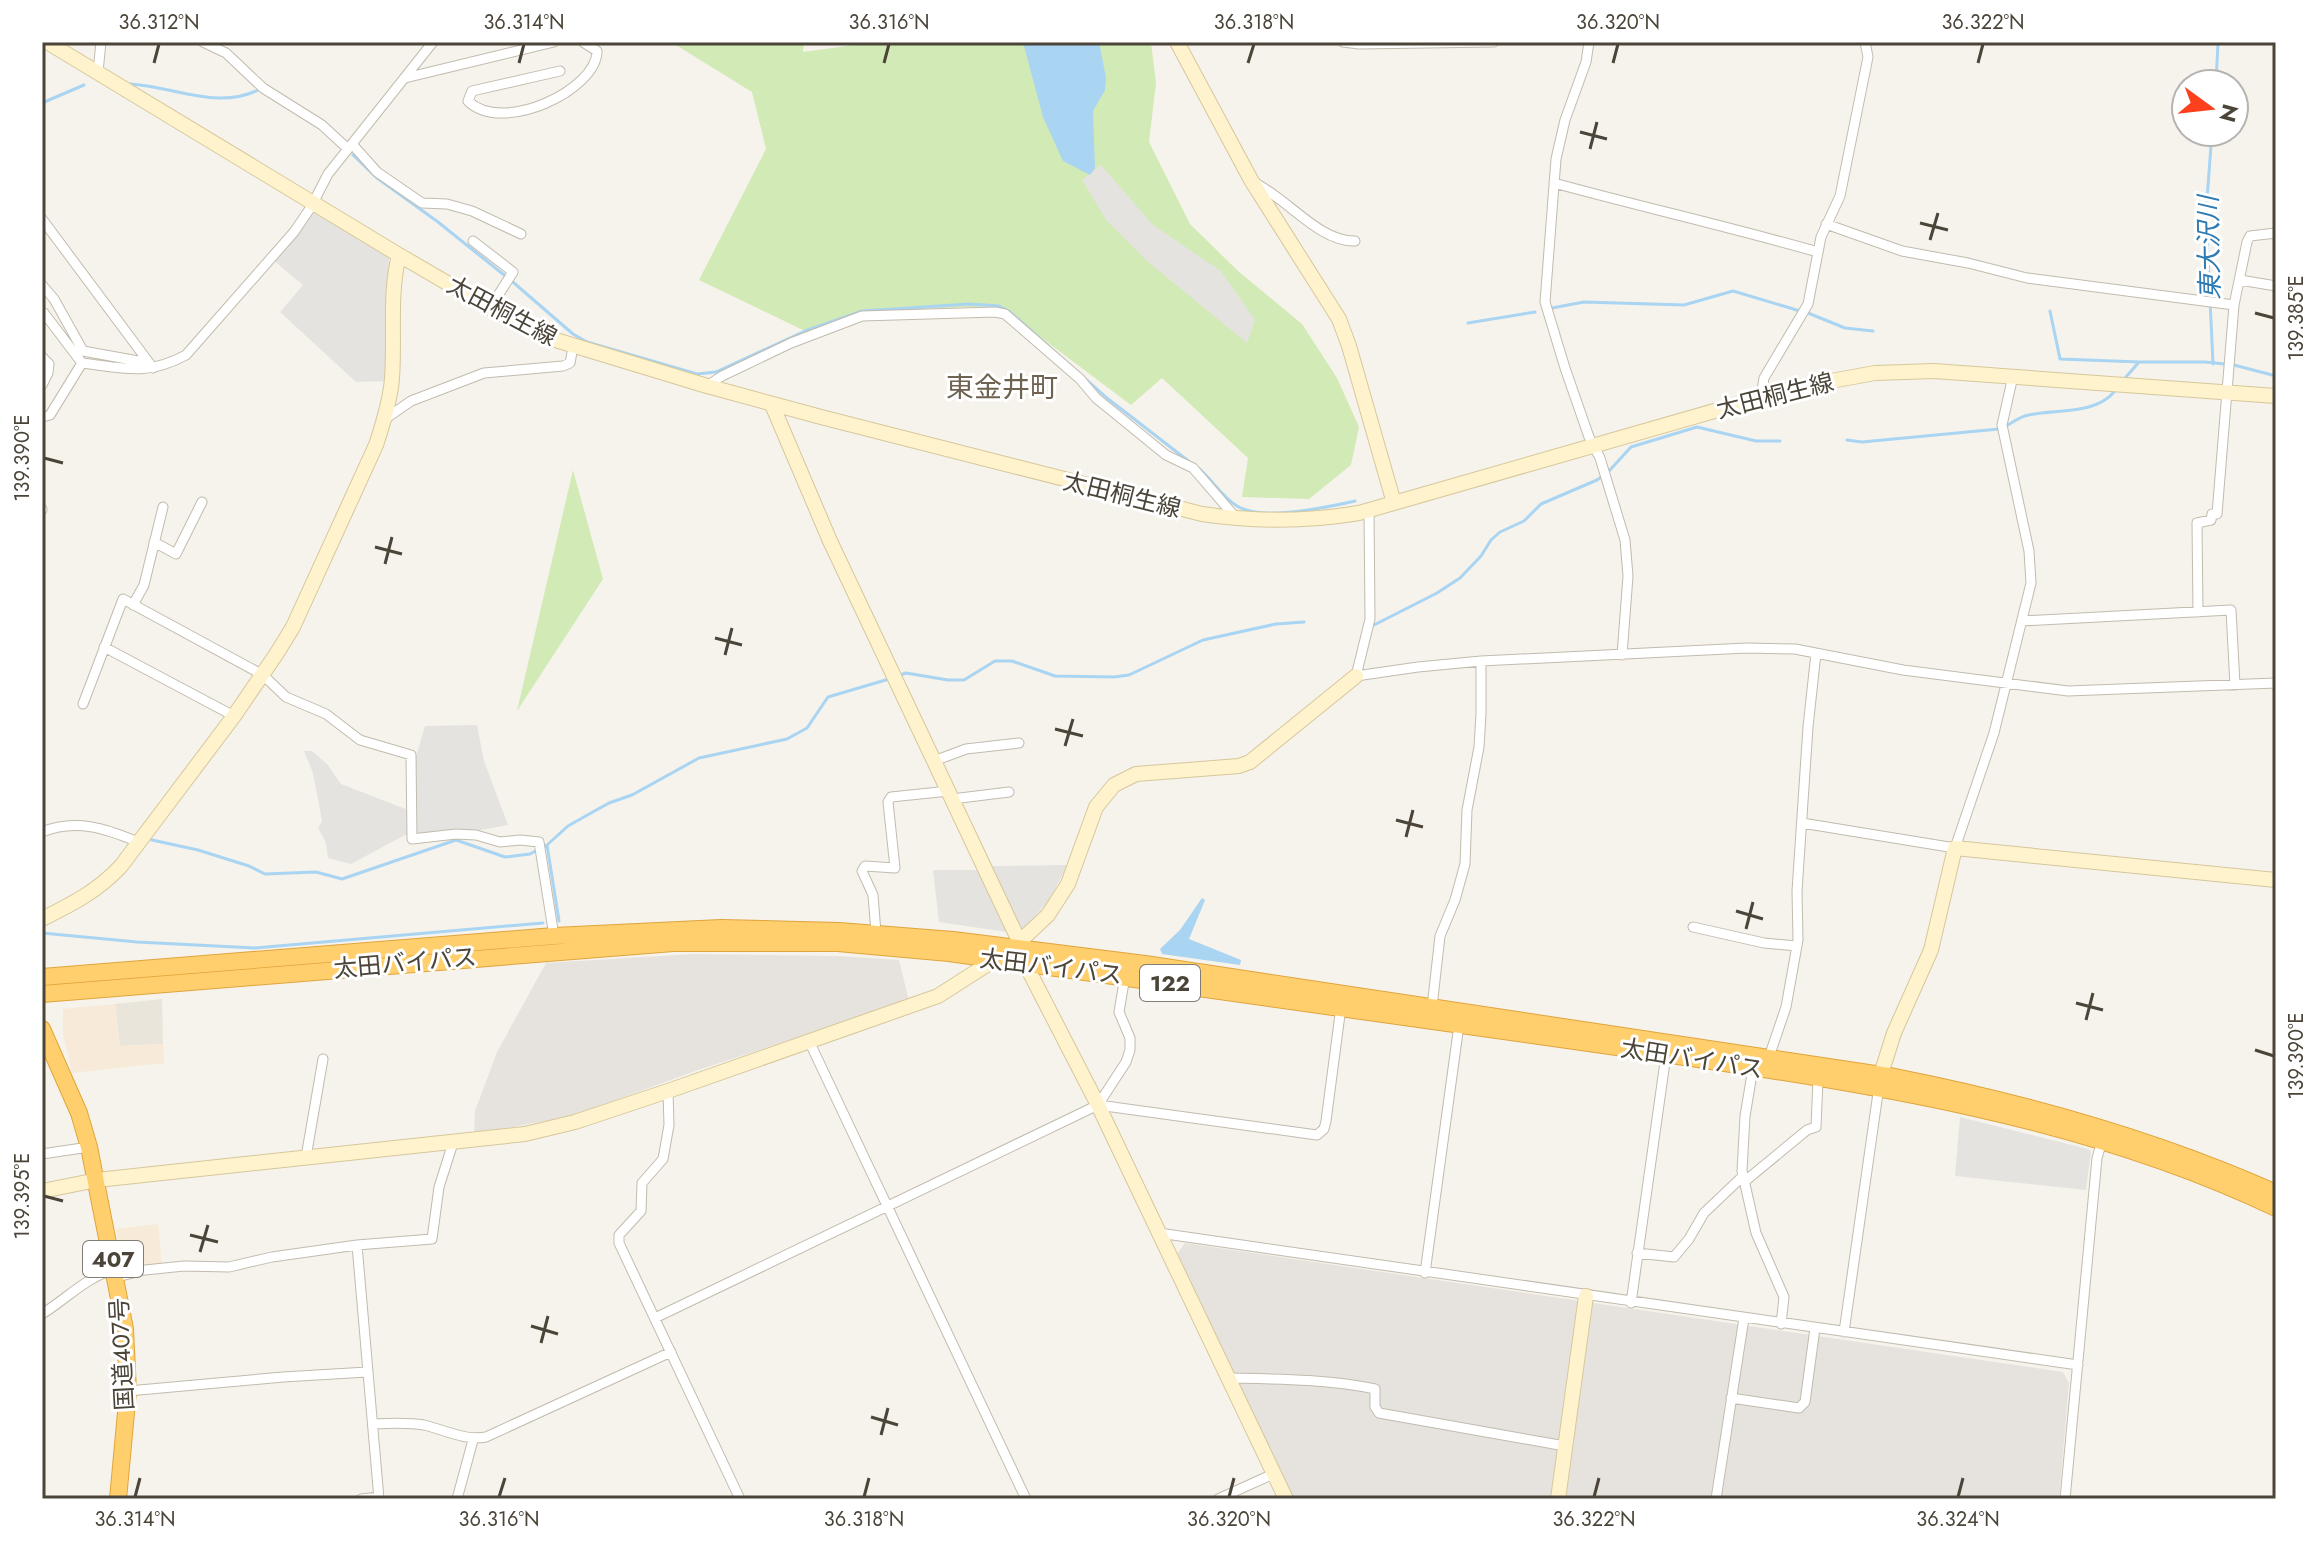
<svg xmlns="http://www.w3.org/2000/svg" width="2318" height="1541" font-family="Jost,'Noto Sans JP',sans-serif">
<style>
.residential{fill:#eae5da}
.commercial{fill:#f7ead8}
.industrial{fill:#e6e2dd}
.green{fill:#d2eab5}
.parking{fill:#e5e3e0}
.water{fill:#a9d4f2}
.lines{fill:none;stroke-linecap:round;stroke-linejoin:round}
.stream{stroke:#a9d4f2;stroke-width:3}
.street-casing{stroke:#c2bbae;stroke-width:11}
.secondary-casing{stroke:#d6c79b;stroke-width:16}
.highway-casing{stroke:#e0a43c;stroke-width:18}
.street{stroke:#fff;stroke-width:9}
.secondary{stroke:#fff3cd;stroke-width:14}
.highway{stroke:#ffcf6e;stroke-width:16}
.ticks{fill:none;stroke:#4b4439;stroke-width:3}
.labels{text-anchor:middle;stroke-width:6;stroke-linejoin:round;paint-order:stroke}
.shield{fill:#fff;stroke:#817c74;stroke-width:2}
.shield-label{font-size:22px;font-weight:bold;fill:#4b4439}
.street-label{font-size:24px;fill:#4b4439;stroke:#fff}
.water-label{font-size:26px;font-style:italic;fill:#2e7ab2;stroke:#fff}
.quarter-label{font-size:28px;fill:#6e6250;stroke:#fff}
.neatline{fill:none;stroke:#4b4439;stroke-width:3}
.ticks-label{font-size:20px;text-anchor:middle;fill:#4b4439}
</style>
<rect width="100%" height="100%" fill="#f6f3ec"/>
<!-- residential -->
<path class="residential" d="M162,999L163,1044L120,1046L115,1004Z"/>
<!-- commercial -->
<path class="commercial" d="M115,1004L120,1046L163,1044L164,1063L72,1073L63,1034V1009Z
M158,1224L162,1265L125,1271L116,1229Z"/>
<!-- industrial -->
<path class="industrial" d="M693,954L838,956L899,960L909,1001L698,1070L572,1116L474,1134L475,1111L497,1052L546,963Z
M1185,1243L2063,1372L2069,1383L2059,1499H1293L1176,1255Z"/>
<!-- green -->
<path class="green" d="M671,42H804L803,52L876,42H1151L1156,83L1149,142L1190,224L1238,271L1302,324L1337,378L1359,427L1351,465L1309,499L1242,497L1248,458L1162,378L1131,405L999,306L862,311L805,331L699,280L766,149L752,92Z
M573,470L603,579L517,711Z"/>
<!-- parking -->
<path class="parking" d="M1101,165L1153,225L1221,271L1255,320L1247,343L1147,261L1107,221L1082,180Z
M312,211L389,258L386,381L356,382L280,312L303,285L273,260Z
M477,725L484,761L508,825L476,831L405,835L351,864L328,858L326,843L318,828L322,821L313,773L304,751H312L327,764L341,784L416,813L415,760L425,726Z
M1068,865L1049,900L1024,929L1019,927L991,866Z
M933,870H979L1007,932L939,922Z
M1960,1117L2088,1149L2091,1151L2086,1190L1955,1176Z"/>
<!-- water -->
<path class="water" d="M1023,42H1099L1106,78L1105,90L1093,111L1095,168L1090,175L1063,161L1043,117Z
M1202,898L1205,900L1189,939L1241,960L1240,965L1162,954L1160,949L1180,930Z"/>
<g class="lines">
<!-- stream -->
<path class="stream" d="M129,84C174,86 219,112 262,88
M2216,84L2218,42
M42,103L84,85
M2212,132L2206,213L2213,364
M353,155L377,178L438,222L514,283L573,334L587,342L697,374L716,372L805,331L862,311L969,304L999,306L1010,312L1107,398L1191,463
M1552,308L1584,302L1684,305L1733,291L1800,311
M2050,311L2060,359L2139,362
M1808,313L1845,328L1873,331
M1468,323L1535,312
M2126,377L2139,362H2205L2234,365L2276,376
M2006,426C2013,422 2021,416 2029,415C2055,409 2095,415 2114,392
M1847,440L1862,442L1999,429
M1197,467C1211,478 1222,497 1237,506C1263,522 1327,507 1355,501
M1374,625L1437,593L1460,578L1481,556L1491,540L1500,532L1524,521L1541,504L1597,480L1609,471L1631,447L1697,427L1756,441H1780
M900,675L906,673L948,680H964L995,661H1012L1055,676L1114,677L1129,675L1203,640L1276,624L1304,622
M152,840L198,850L249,866L265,874L316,872L342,879L456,840L505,857L530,854L547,845L568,826L591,813L609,803L632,795L699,758L787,739L807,728L828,697L889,679
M547,845L559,921
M42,933L137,942L255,948L543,923"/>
<defs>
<path id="street" d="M203,42L226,53L263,88L322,125L348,149
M1343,42L1359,44L1494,42
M1589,42L1586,62L1565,120L1556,159L1545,302L1565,368L1589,437L1600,458L1625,540L1628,576L1622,655
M560,71L472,91L468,101C502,135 597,90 597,51L583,42
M98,72L101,42
M405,78L554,42
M352,144L377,172L422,203L447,204L472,211L521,234
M1253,182C1286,197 1319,242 1355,241
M1554,183C1642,207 1730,227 1818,252
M42,219L153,368
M1826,224L1902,251L1968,263L2027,278L2234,305
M473,241L513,272L490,308
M2240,280L2276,286
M42,285L54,299L83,351L149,363
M42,315L44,313L82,363C125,368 147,376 186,355L294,232L311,207L328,174L433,42
M42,357L49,364L48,373L42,385
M707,386L722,376L791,343L862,316L995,312L1005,314L1080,379L1096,398L1166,455L1193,468L1237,519
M1761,397L1764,378L1808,304L1821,237L1840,196L1868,57L1865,42
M42,417L50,415L82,363
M385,419L411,401L484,373L563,366L570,363L573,347
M42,509V510
M1369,510L1370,619L1356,676L1418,667L1481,661L1747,648L1795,649L1903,670L2068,691L2276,683
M154,542L176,554L202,502
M133,605L144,585L163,507
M2198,612L2197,523L2211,520L2212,514H2217L2234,305L2247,242L2250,236L2276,233
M2022,621L2231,610L2235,685
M104,647L234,716
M83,704L123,599L263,675L286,697L326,714L360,740L411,755L412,839L456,834L476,835L500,842L520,840L539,842L554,936
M934,761L966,749L1019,743
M952,799L1009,792
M1802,823L1955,848L1994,733L2031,583L2029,551L2002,425L2013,376
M42,832C76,818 107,829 138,842
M1693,927L1764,943L1797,946
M876,933L873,895L862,871L865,866L895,868L888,802L891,797L949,791
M1432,1007L1440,936L1455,900L1465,864L1467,810L1479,747L1481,714V661
M809,1041L1026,1499
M1769,1057L1786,1007L1798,940L1797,891L1808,727L1816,653
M1753,1068L1745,1116L1742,1171L1756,1233L1784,1297L1781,1324
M668,1091L669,1125L663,1159L642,1183L641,1211L619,1235V1243L740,1499
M1098,1105L1317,1135L1324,1129L1326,1121L1341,1007
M42,1154L89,1147
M306,1157L323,1059
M1744,1182L1807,1130L1816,1127L1818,1079
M1159,1233L2078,1365
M357,1245L379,1499
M1637,1253L1674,1257L1689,1239L1704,1213L1743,1176
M1425,1273L1459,1025
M117,1277L145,1270L184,1266L229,1267L272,1257L357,1245L432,1239L439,1187L453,1143
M1631,1303L1666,1055
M42,1314C69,1297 85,1278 115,1269
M655,1318L1098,1105L1126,1062L1130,1050V1038L1119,1012L1125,976
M1844,1332L1879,1086
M1229,1378C1278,1379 1327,1379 1375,1389V1407L1379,1413L1565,1446
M128,1391L283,1377L367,1372
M1731,1398L1799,1408L1805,1402L1815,1328
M373,1424C390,1423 407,1422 424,1425C445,1430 465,1441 486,1437L671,1352
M361,1499L379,1497
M457,1499L473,1440
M1218,1499L1273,1474
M1716,1499L1744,1318
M2065,1499L2097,1158L2102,1141"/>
<path id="secondary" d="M47,42L399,255L490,308L549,338L707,386L821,417L1202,514C1256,522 1305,522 1359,513L1798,387L1875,373L1934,371L2276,396
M1177,42L1251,180L1339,319L1349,346L1394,503
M773,407L830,541L1020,943L1030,973L1098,1105L1286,1499
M42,919C72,904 98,891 121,866L234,716L277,653L293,627L376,445C383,424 390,402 392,379C395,337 389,295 399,255
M1881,1074L1894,1033L1931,950L1955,848L2276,880
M42,1191L97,1180L525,1134L575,1122L668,1091L938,996L1013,948L1048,915L1068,884L1096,807L1114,785L1136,774L1239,766L1250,762L1356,676
M1558,1499L1586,1296"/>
<path id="highway" d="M42,977L554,936L721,928L839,931L953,940L1145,964L1895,1077C2026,1103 2153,1138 2276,1193
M42,994L673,943H838L949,953C1172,985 1395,1015 1617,1047C1839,1080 2071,1110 2276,1208
M42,1029L79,1113L89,1147L125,1329L128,1391L118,1499"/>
</defs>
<!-- street casing -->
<use href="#street" class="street-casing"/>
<!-- secondary casing -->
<use href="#secondary" class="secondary-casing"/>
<!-- highway casing -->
<use href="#highway" class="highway-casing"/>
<!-- street -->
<use href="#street" class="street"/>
<!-- secondary -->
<use href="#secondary" class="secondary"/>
<!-- highway -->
<use href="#highway" class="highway"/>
</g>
<!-- ticks -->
<path class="ticks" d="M154,63L159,44M519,63L524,44M884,63L889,44M1248,63L1254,44M1613,63L1618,44M1978,63L1983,44M1580,132L1607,139M1590,149L1597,122M1920,223L1948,230M1930,240L1938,213M2255,313L2274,318M44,458L63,463M375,547L402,554M385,564L392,537M715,638L742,645M725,655L732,628M1055,729L1083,736M1065,746L1073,719M1396,820L1423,827M1406,837L1413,810M1736,911L1763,919M1746,929L1753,902M2076,1003L2103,1010M2086,1020L2093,993M2255,1050L2274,1056M44,1196L63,1201M190,1235L218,1242M200,1252L208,1225M531,1326L558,1334M541,1343L548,1316M871,1417L898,1425M881,1435L888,1408M135,1497L140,1478M499,1497L505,1478M864,1497L869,1478M1229,1497L1234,1478M1594,1497L1599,1478M1958,1497L1963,1478"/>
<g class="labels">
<!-- shield labels -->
<g class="shield">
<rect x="1140" y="965" width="60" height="36" rx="6"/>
<rect x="83" y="1241" width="60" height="36" rx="6"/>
</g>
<g class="shield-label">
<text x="1170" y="991">122</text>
<text x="113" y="1267">407</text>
</g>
<!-- street labels -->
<g class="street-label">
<text transform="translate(502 311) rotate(28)" y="8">太田桐生線</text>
<text transform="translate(1775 396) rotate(-14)" y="8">太田桐生線</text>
<text transform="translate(1122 495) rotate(14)" y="8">太田桐生線</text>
<text transform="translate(405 963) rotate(-5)" y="8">太田バイパス</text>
<text transform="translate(1051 967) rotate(7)" y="8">太田バイパス</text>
<text transform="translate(1692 1059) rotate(9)" y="8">太田バイパス</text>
<text transform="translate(122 1354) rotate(-93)" y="8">国道407号</text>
</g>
<!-- water labels -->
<g class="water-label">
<text transform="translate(2209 248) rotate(-91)" y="9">東大沢川</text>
</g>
<!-- quarter labels -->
<g class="quarter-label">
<text x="1002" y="397">東金井町</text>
</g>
</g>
<!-- border -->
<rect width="2318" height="1541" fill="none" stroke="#ffffff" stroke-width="88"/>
<!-- north arrow -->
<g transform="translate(2210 108) rotate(105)"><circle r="38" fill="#ffffff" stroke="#b7b4b0" stroke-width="2"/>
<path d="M0-6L14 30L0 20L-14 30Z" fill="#fc3f1d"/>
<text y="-12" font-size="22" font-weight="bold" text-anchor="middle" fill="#4b4439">N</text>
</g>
<rect x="44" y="44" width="2230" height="1453" class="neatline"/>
<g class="ticks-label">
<text x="159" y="29">36.312°N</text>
<text x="524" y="29">36.314°N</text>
<text x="889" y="29">36.316°N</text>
<text x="1254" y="29">36.318°N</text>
<text x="1618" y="29">36.320°N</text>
<text x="1983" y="29">36.322°N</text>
<text transform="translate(2296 318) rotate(-90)" y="7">139.385°E</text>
<text transform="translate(22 458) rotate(-90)" y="7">139.390°E</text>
<text transform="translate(2296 1056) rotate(-90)" y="7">139.390°E</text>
<text transform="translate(22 1196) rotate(-90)" y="7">139.395°E</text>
<text x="135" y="1526">36.314°N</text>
<text x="499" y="1526">36.316°N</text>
<text x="864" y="1526">36.318°N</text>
<text x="1229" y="1526">36.320°N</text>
<text x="1594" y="1526">36.322°N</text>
<text x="1958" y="1526">36.324°N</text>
</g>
</svg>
